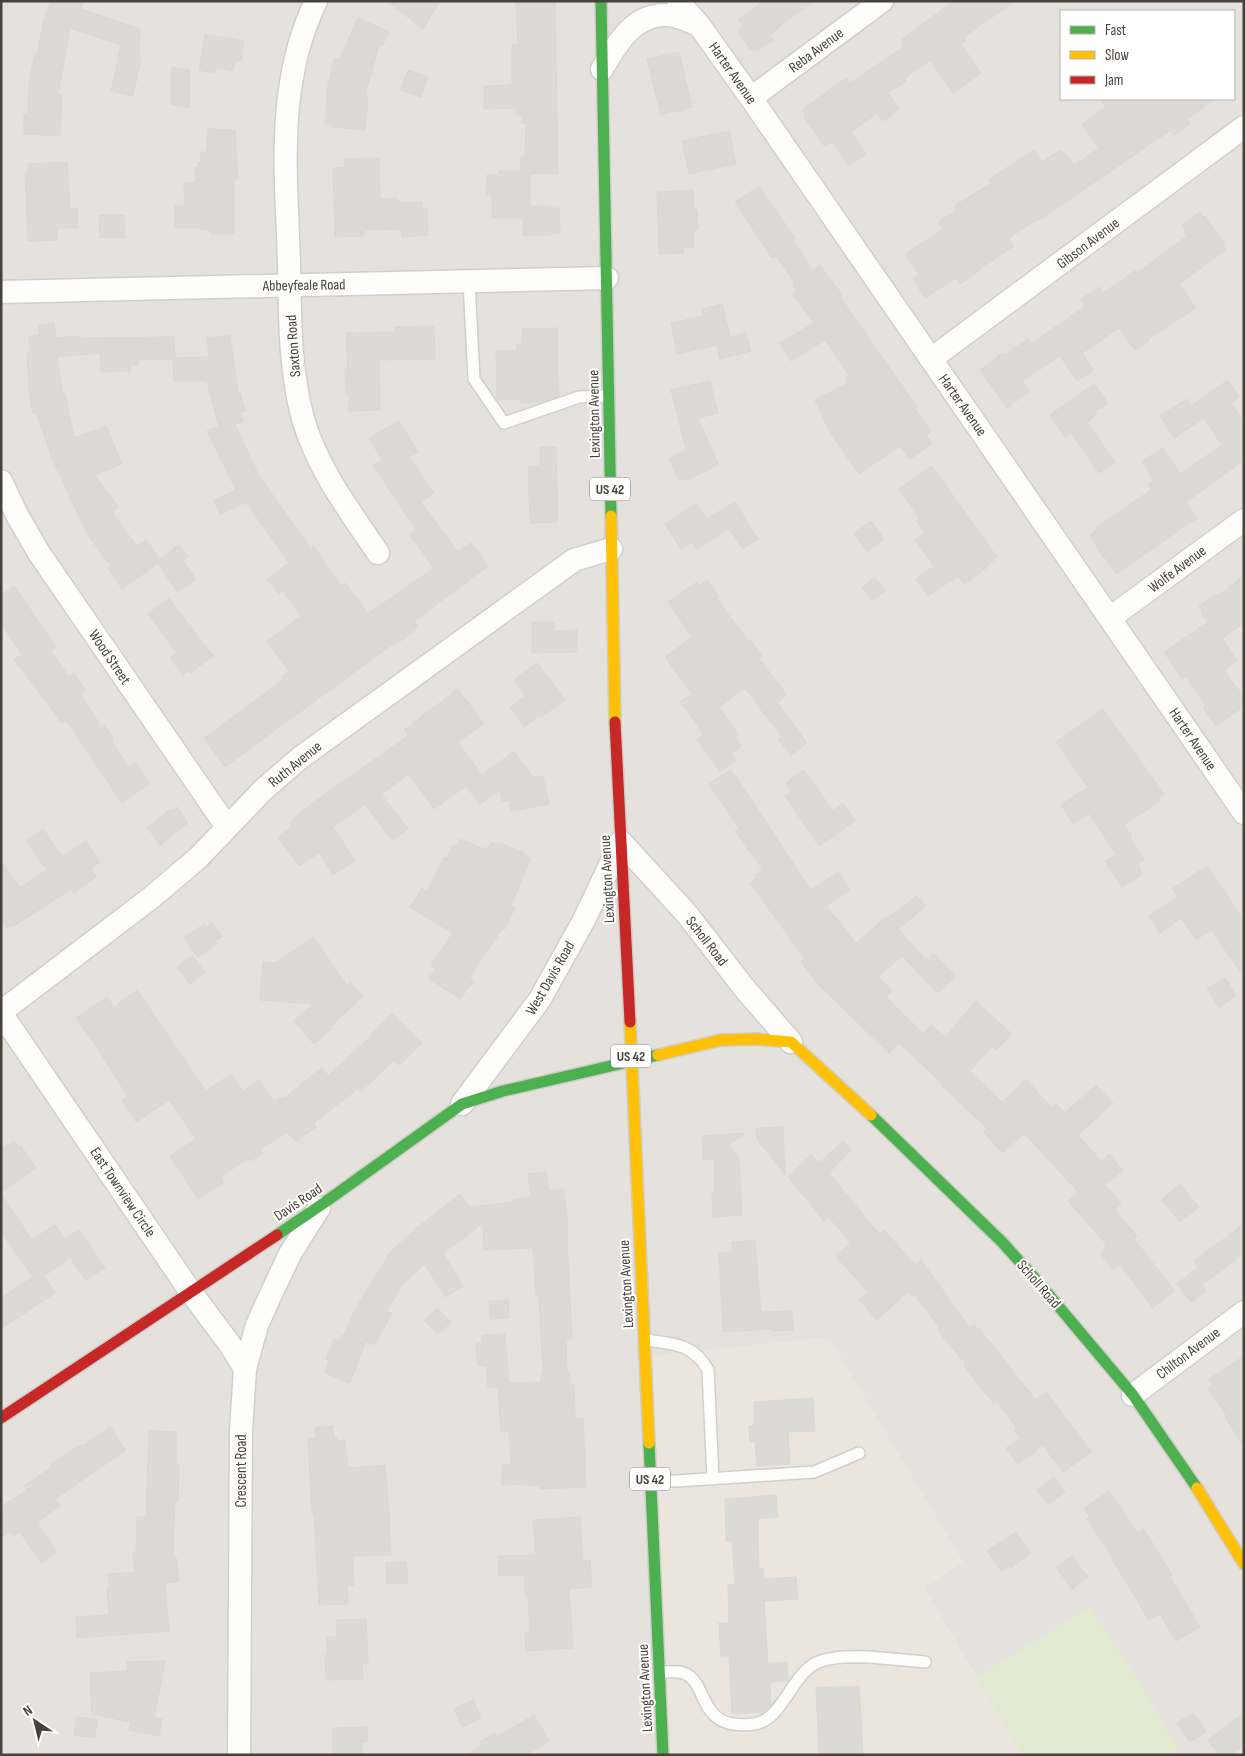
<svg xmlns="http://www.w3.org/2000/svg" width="1245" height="1756" font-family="'Sofia Sans Condensed',sans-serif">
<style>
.residential{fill:#e5e2dd;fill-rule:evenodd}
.commercial{fill:#ece5dd}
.green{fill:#e1e9d1}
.building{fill:#dcdad7;stroke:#dad8d4}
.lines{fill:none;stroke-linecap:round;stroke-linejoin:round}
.lane-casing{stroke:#d0cfcc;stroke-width:14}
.street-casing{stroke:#d0cfcc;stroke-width:25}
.fast-casing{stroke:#d0cdc6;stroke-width:14}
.slow-casing{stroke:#d0cdc6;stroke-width:14}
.jam-casing{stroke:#d0cdc6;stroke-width:14}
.lane{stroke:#fdfdfc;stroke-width:11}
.street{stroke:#fdfdfc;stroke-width:22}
.fast{stroke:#4caf50;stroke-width:11}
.slow{stroke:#ffc107;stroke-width:11}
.jam{stroke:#c62828;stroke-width:11}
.labels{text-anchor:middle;stroke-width:4;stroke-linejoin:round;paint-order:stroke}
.shield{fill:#fff;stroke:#7f7b75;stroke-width:1}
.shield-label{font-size:14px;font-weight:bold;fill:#48423a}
.street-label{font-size:15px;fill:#48423a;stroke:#fff}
</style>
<rect width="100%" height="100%" fill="#f2f1ee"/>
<!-- residential -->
<path class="residential" d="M1,1H1244V1755H1022L924,1588L963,1562L659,1755H1ZM1061,11H1234V99H1061Z"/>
<!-- commercial -->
<path class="commercial" d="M829,1337L963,1562L924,1588L1022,1755H659L643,1357Z"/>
<!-- green -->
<path class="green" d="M1089,1607L1137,1678L1181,1755H1022L977,1677Z"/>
<!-- building -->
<path class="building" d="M51,1H84L81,9L140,29L139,59H141L133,96L111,91L121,45L70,28L58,95H62L60,136L24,134V114H28L29,84L34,56H37L43,23Z
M387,1H440L423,29Z
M516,1H555L558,174H530V206H551V208H559L560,233H552L553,235L523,236V218H492V195H486L487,175H499V171H521V156H525L526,123L522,124V115H516V108L484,109V86L512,85V44L518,45Z
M764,1H814L778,27L779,28L770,35L773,40L757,51L750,49L738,31L743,27L738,19Z
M954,1H1015L964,37L966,40L961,44L981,73L953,93L930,60L905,78L906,81L888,93L899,109L883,121L876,114L851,132L866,154L849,166L832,142L824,146L804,117L805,115L802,110L846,78L850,83L902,48L904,45L901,40Z
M358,18L389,32L382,46L379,45L365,96H368L365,130L332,127V124H325L328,85L334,59L339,60Z
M205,34L244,41L241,61L235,60L233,71L216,68L215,73L199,70Z
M679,52L692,107L661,115L647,59Z
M171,67L190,70V108L171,104Z
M408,70L428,77L421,97L401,90Z
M1100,99H1214L1187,119L1190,124L1174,135L1171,130L1039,220L1038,219L1009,238L1014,246L978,270L979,271L961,284L955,278L925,298L913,279L919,275L905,254L943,229L938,222L957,210L955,206L991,183L989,179L1034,150L1042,162L1060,150L1062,153L1064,152L1074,165L1099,148L1082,124L1106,107Z
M208,129L235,130L238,180H234V234H210V230H200V228H175V206H185L184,183H195V167H198V162H201V152H207Z
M729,131L736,164L689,174L682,141Z
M379,158L380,199L398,198V203L422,202V209H427L428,235L402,237L401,229L364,230V236L335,237L333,168L345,167L344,159Z
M67,162L70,209H78V228H57V240L28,241L25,172L29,171L28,164Z
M759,186L795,238L792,239L813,270L820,265L842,295L840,297L917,407L915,409L931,432L926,435L932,444L910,459L900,446L859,474L831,434L815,400L848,383L845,379L849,375L825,340L791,361L780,343L814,323L793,294L797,292L792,285L795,283L776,256L772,258L735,202Z
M693,190L694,211L697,210L698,230H693L694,247H683V253L659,254L657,192Z
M1200,212L1203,217L1205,216L1225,244L1223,246L1226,250L1179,284L1196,308L1148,339L1149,341L1135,350L1119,328L1082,353L1093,370L1077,381L1060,356L1022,381L1030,391L1007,408L980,370L1003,353L1004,355L1028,339L1031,344L1084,307L1085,305L1081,299L1099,287L1103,293L1136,270L1137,273L1187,236L1184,232L1186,230L1182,225Z
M99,215H124L125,238H100Z
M722,304L730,337L746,333L751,351L720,359L717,345L677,354L671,323L704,316L702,309Z
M54,323L56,338L80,336L81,338L174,337L175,358L209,357L207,338L230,335L238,392H240L245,411L240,412L243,422L235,424L258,474L311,549L314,547L341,586L345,583L368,614L434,568L410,535L416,530L373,465L382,460L369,438L399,421L418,452L409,457L434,493L421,502L458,552L471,543L488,566L414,621L418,627L404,639L393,644L225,767L204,738L283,680L281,677L289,671L267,641L301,616L283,591L279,594L267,579L289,563L246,502L220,514L214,500L236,490L207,431L219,427L207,381H174L173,359L138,360V365H129L131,371L101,372L100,353L57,357L63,394L65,393L74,438L106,426L122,464L94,475L119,507L112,513L137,546L146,540L160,559L179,545L188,557L183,561L196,579L177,592L158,563L122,589L108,568L111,566L87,534L53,460L36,413H33L29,389L27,352H30L29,336L39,335V325Z
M434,326L435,359L379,360L380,410L349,411V394H346L345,369H348L346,333L396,332L395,327Z
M558,328V356H557L559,396L542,402L521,403L520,399L497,400L496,351L517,350V344H522V329Z
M1228,380L1239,397L1231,403L1244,421V460L1186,502L1197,518L1116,574L1105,557L1103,558L1090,535L1097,530L1096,528L1152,489L1148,484L1154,480L1142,461L1163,448L1180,474L1222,445L1204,418L1174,438L1160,416L1187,399L1191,406Z
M710,381L718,413L698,418L718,464L711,467L712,468L686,480L685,478L679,480L669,459L686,450L671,390Z
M1094,384L1108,403L1095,411L1097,414L1087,422L1115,462L1099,473L1071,433L1065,437L1050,415Z
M540,447H556L558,522L530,523L528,466H540Z
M932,466L997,557L985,569L964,584L958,576L928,596L916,579L934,566L915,540L925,533L916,521L920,519L899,489Z
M735,502L758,539L743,549L730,530L729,531L728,529L696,549L692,542L681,549L665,524L697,503L706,519Z
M871,521L884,539L867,551L854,533Z
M1244,576V623L1222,638L1237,661L1224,670L1244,698V706L1216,726L1203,708L1206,706L1186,676L1182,679L1164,652L1208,622L1201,613L1203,612L1199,606L1216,594L1217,596Z
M875,577L885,591L872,601L862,587Z
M707,580L719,597L717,599L748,641L750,640L762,656L759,658L786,694L778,703L807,743L791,755L778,739L781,736L745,688L719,707L738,734L734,736L741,746L731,753L736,761L720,772L697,739L704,734L680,702L692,694L665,657L692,637L668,602L697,582L699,586Z
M14,586L56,647L50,650L69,677L74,673L86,690L81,695L101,726L104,724L113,738L111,739L128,767L135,762L150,783L122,803L66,720L62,723L14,660L22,654L1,624V595Z
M169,598L213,656L190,673L188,670L183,675L170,658L176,654V652L148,614Z
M532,622H554V631L577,630L576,652L532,653Z
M537,663L565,700L541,717L540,715L524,727L510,707L525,696L514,680Z
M458,689L484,724L458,742L482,775L514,751L534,778L543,776L549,804L511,811L509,800L502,801L500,790L480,804L466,786L434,809L409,774L381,794L408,829L392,841L365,804L333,827L355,861L333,875L319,853L299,866L278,837L292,827L289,823L298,816L297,814L408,736L404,730Z
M1103,709L1164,794L1158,798L1160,801L1124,825L1132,836L1130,838L1144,859L1138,863L1140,867L1139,868L1143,874L1122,887L1105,861L1116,854L1089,813L1073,824L1061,805L1088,787L1056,742Z
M731,769L811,890L838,872L850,890L826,906L856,943L886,917L887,918L917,896L926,906L898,929L926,960L933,953L956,976L938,993L902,956L878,977L892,991L886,997L923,1033L931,1025L945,1037L976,1001L1012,1034L996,1050L992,1046L970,1071L1002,1102L1026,1079L1051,1107L1056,1103L1065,1113L1096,1085L1113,1103L1078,1135L1101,1161L1109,1154L1123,1170L1105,1185L1121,1203L1115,1210L1137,1236L1134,1239L1175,1291L1153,1308L1119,1264L1113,1269L1100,1254L1106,1248L1105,1246L1106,1244L1068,1201L1078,1192L1024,1133L1003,1153L983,1132L987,1128L941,1085L942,1083L899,1043L889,1053L819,985L801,962L805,959L750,883L756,878L755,875L763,870L735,831L739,828L709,784Z
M804,770L833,811L843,803L855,821L819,846L785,796L792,792L786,783Z
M177,807L188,823L160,845L147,827L171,809L172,811Z
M43,829L62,857L86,841L100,862L91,869L96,877L74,893L71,889L14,926L13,924L7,928L1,919V861L20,888L47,870L26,841Z
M460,839L487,850L491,842L496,844L498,842L524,853L523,855L531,858L511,906L515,908L505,929L503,928L469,977L474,981L460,999L428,978L436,970L431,965L453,933L410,907L422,888L427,892L444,857L447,859L453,845L457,846Z
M1207,866L1244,920V976L1211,930L1196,940L1181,918L1160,933L1149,916L1178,897L1172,889Z
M212,923L222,937L215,941L217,943L198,957L184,938L204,924L206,927Z
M313,937L347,985L350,982L363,996L330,1027L332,1029L314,1044L294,1021L313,1004L260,1000L263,962L276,963Z
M193,956L205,973L190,984L177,967Z
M1225,978L1236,996L1219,1007L1207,989Z
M137,990L206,1091L231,1074L243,1091L259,1080L274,1102L281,1097L283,1099L322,1068L328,1076L371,1036L370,1035L392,1013L422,1043L400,1065L393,1061L360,1092L357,1089L314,1123L316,1127L296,1141L287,1132L260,1149L263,1153L250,1161L248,1158L221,1177L224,1182L198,1199L170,1156L196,1139L169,1100L136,1122L122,1100L128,1096L95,1045L76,1018L107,997L114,1007Z
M783,1127L785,1174L757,1140L756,1128Z
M745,1133L729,1145L739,1158L742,1215L713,1217L712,1194L713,1192H715L714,1159H703L702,1136Z
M14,1141L19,1148L21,1146L36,1168L1,1192V1149Z
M843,1141L851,1150L829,1173L879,1234L884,1230L915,1265L921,1260L970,1328L974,1324L978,1329L979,1328L1035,1399L1047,1393L1092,1452L1063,1472L1043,1445L1018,1464L1006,1448L1020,1438L1014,1430L1017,1428L997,1401L994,1404L964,1366L966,1364L937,1330L940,1328L915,1295L913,1297L908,1291L877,1320L859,1300L868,1292L836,1256L851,1243L829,1217L824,1221L788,1177L811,1155L819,1163Z
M546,1172L549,1191L563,1189L568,1221L567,1239L572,1339H566L567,1373H570V1384H574L575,1418H583L586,1487L539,1489V1485L528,1486L527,1484L502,1485V1465H511L509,1431H501L498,1387L488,1388L487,1366H478L476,1344L482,1343V1335L505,1334L509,1383L541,1382V1374H543L539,1296H536L533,1248L484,1250L483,1223L443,1253L463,1286L445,1297L425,1264L403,1284L387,1310L392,1314L374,1345L366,1341L350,1383L325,1373L329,1361L326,1359L334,1339L339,1341L342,1335L344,1336L353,1313L389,1254L395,1248L418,1227L460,1194L470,1207L513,1202V1200L531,1197L528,1174Z
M1180,1184L1199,1207L1180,1222L1161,1200Z
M1,1194L32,1240L55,1225L65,1239L79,1230L105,1268L86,1280L70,1258L44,1276L55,1293L1,1329V1298L33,1277L1,1232Z
M1244,1224V1254L1202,1285L1206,1291L1191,1302L1177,1284L1198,1267L1194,1261Z
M755,1240L761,1312L792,1311L793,1330L772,1331V1329L723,1332L719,1253L732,1252V1242Z
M508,1300L509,1318L490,1319L489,1301Z
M437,1308L451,1322L438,1334L424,1320Z
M1244,1356V1446L1225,1417L1227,1416L1208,1389L1213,1386L1209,1379Z
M813,1398L815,1431L788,1432L790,1464L757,1466L755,1441L750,1442L749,1426L755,1425L754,1402Z
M333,1426L334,1439L337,1438V1441L345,1440L348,1468L385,1465L389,1513L391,1555L352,1556L354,1586H347L348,1604L319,1605L314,1513H312L308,1439L316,1438L315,1428Z
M110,1427L126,1450L55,1499L60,1506L37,1522L57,1552L41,1563L20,1532L14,1536L11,1531L1,1538V1507L27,1490L24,1486L52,1467L50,1465L82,1444L83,1446Z
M149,1431L176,1432V1465H179L178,1502H175L173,1557H176L179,1582L165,1583L169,1631L77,1638L76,1617L109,1615L107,1587H110L108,1574L135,1572L133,1553H136L137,1517H146Z
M1054,1477L1065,1492L1048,1505L1037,1490Z
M1109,1491L1138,1533L1144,1529L1172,1575L1170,1577L1200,1627L1176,1641L1160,1614L1149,1620L1112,1559L1113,1558L1087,1519L1090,1517L1084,1508Z
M776,1495L778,1517L758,1519L759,1568H763L764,1579L796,1577L798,1599L764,1601L768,1663L787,1662L788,1681L770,1682L771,1705L763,1712L732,1714L729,1656H721L719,1623H729L728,1585L735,1584L732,1541H726L725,1499Z
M580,1517L583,1561L590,1560L592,1587L569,1589L573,1648L526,1651L525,1632H530L528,1596H525V1575L498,1576V1556L536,1555L533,1520Z
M1016,1532L1031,1554L1011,1568L1009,1566L1001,1571L987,1551Z
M1072,1556L1088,1577L1072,1589L1056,1567Z
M406,1561L408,1583L387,1584L386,1563Z
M366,1619L368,1663H362L363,1679L326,1680L325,1655H328L327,1637H337L336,1620Z
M165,1661L154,1717L162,1719L159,1736L129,1730L131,1722L92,1714L90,1673L127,1671V1662Z
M859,1686L863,1753L819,1755L816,1688Z
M473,1700L481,1718L462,1727L454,1709Z
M1193,1713L1206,1732L1190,1742L1177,1723Z
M1244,1713V1745L1231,1755H1219L1208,1740Z
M534,1715L549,1741L526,1755H467L483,1745L480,1742L495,1733L497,1737Z
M77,1717L97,1719L95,1738L74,1735Z
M367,1727V1742L362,1743V1755H333V1728Z"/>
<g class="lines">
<defs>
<path id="lane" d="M469,281L474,379L504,423L579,397L609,396
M645,1340C673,1344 693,1343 708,1370L713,1479
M650,1481H676L814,1472L859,1453
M660,1672C667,1672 676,1671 683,1673C710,1681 695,1732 754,1724C783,1720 791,1674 818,1662C845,1651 896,1660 925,1662"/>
<path id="street" d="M316,1C276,84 286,172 289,261C290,314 289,367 303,419C318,470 349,510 378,553
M678,1L699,25L751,98L1244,813
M602,69C616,45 633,14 666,15C677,15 688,21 699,25
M751,98L882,1
M1,292L607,278
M931,359L1244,127
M1,481L17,515L39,553L227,827
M1110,618L1244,520
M1,1012L152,897L198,858L263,790L300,758L574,560L611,549
M1,1013L190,1291L231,1346L245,1369
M462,1104L540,999L584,920L621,842L686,913L745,989L791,1042
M1133,1395L1244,1312
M239,1755L241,1430L245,1369L257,1325L272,1292L290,1254L319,1208"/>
<path id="fast" d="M601,1L611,516
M871,1115L1002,1242L1038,1282L1133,1395L1197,1488
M277,1235L321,1205L462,1104L503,1091L658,1055
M649,1443L663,1755"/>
<path id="slow" d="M611,516L615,722
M630,1022L649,1443
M658,1055L721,1040L756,1039L791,1042L871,1115
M1197,1488L1244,1564"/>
<path id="jam" d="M615,722L630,1022
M1,1418L277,1235"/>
</defs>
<!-- lane casing -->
<use href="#lane" class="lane-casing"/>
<!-- street casing -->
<use href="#street" class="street-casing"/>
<!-- fast casing -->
<use href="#fast" class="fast-casing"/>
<!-- slow casing -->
<use href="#slow" class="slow-casing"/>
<!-- jam casing -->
<use href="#jam" class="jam-casing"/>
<!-- lane -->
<use href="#lane" class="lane"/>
<!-- street -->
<use href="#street" class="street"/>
<!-- fast -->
<use href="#fast" class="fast"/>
<!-- slow -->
<use href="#slow" class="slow"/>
<!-- jam -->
<use href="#jam" class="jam"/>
</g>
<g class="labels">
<!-- shield labels -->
<g class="shield">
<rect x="590" y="477.5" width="40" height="23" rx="4"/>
<rect x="611" y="1044.5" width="40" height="23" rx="4"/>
<rect x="630" y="1467.5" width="40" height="23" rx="4"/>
</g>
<g class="shield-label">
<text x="610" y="494">US 42</text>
<text x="631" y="1061">US 42</text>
<text x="650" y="1484">US 42</text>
</g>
<!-- street labels -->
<g class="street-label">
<text transform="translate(816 50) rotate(-37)" y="5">Reba Avenue</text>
<text transform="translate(733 73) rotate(55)" y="5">Harter Avenue</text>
<text transform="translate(1088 243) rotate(-37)" y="5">Gibson Avenue</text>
<text transform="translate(304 285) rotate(-1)" y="5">Abbeyfeale Road</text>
<text transform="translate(293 346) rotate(-94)" y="5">Saxton Road</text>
<text transform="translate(963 405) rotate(55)" y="5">Harter Avenue</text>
<text transform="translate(594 414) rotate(-91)" y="5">Lexington Avenue</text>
<text transform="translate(1177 569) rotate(-37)" y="5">Wolfe Avenue</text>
<text transform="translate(110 657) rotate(56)" y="5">Wood Street</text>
<text transform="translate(1193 739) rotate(56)" y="5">Harter Avenue</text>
<text transform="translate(295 764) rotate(-39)" y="5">Ruth Avenue</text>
<text transform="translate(607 879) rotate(-93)" y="5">Lexington Avenue</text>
<text transform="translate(707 941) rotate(52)" y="5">Scholl Road</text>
<text transform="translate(550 978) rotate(-60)" y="5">West Davis Road</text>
<text transform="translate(123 1192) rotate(56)" y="5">East Townview Circle</text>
<text transform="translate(298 1202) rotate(-34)" y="5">Davis Road</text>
<text transform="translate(626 1284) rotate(-93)" y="5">Lexington Avenue</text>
<text transform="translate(1039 1284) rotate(49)" y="5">Scholl Road</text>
<text transform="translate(1188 1353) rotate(-37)" y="5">Chilton Avenue</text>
<text transform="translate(241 1471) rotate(-90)" y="5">Crescent Road</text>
<text transform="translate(645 1688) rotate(-93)" y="5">Lexington Avenue</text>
</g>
</g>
<!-- border -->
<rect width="1245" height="1756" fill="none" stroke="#48423a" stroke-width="5"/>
<!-- legend -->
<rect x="1060" y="10" width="175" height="90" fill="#ffffff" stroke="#b6b3b0"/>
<rect x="1070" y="26" width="25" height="8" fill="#4caf50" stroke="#b6b3b0"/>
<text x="1105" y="35" font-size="15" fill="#48423a">Fast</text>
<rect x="1070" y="51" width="25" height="8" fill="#ffc107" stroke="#b6b3b0"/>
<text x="1105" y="60" font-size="15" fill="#48423a">Slow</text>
<rect x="1070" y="76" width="25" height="8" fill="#c62828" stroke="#b6b3b0"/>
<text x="1105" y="85" font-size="15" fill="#48423a">Jam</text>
<!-- north arrow -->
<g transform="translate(35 1721) rotate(325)" stroke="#ffffff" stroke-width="4" paint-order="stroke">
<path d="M0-4L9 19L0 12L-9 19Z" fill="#48423a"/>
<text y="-8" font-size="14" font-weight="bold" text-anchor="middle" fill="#48423a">N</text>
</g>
</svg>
